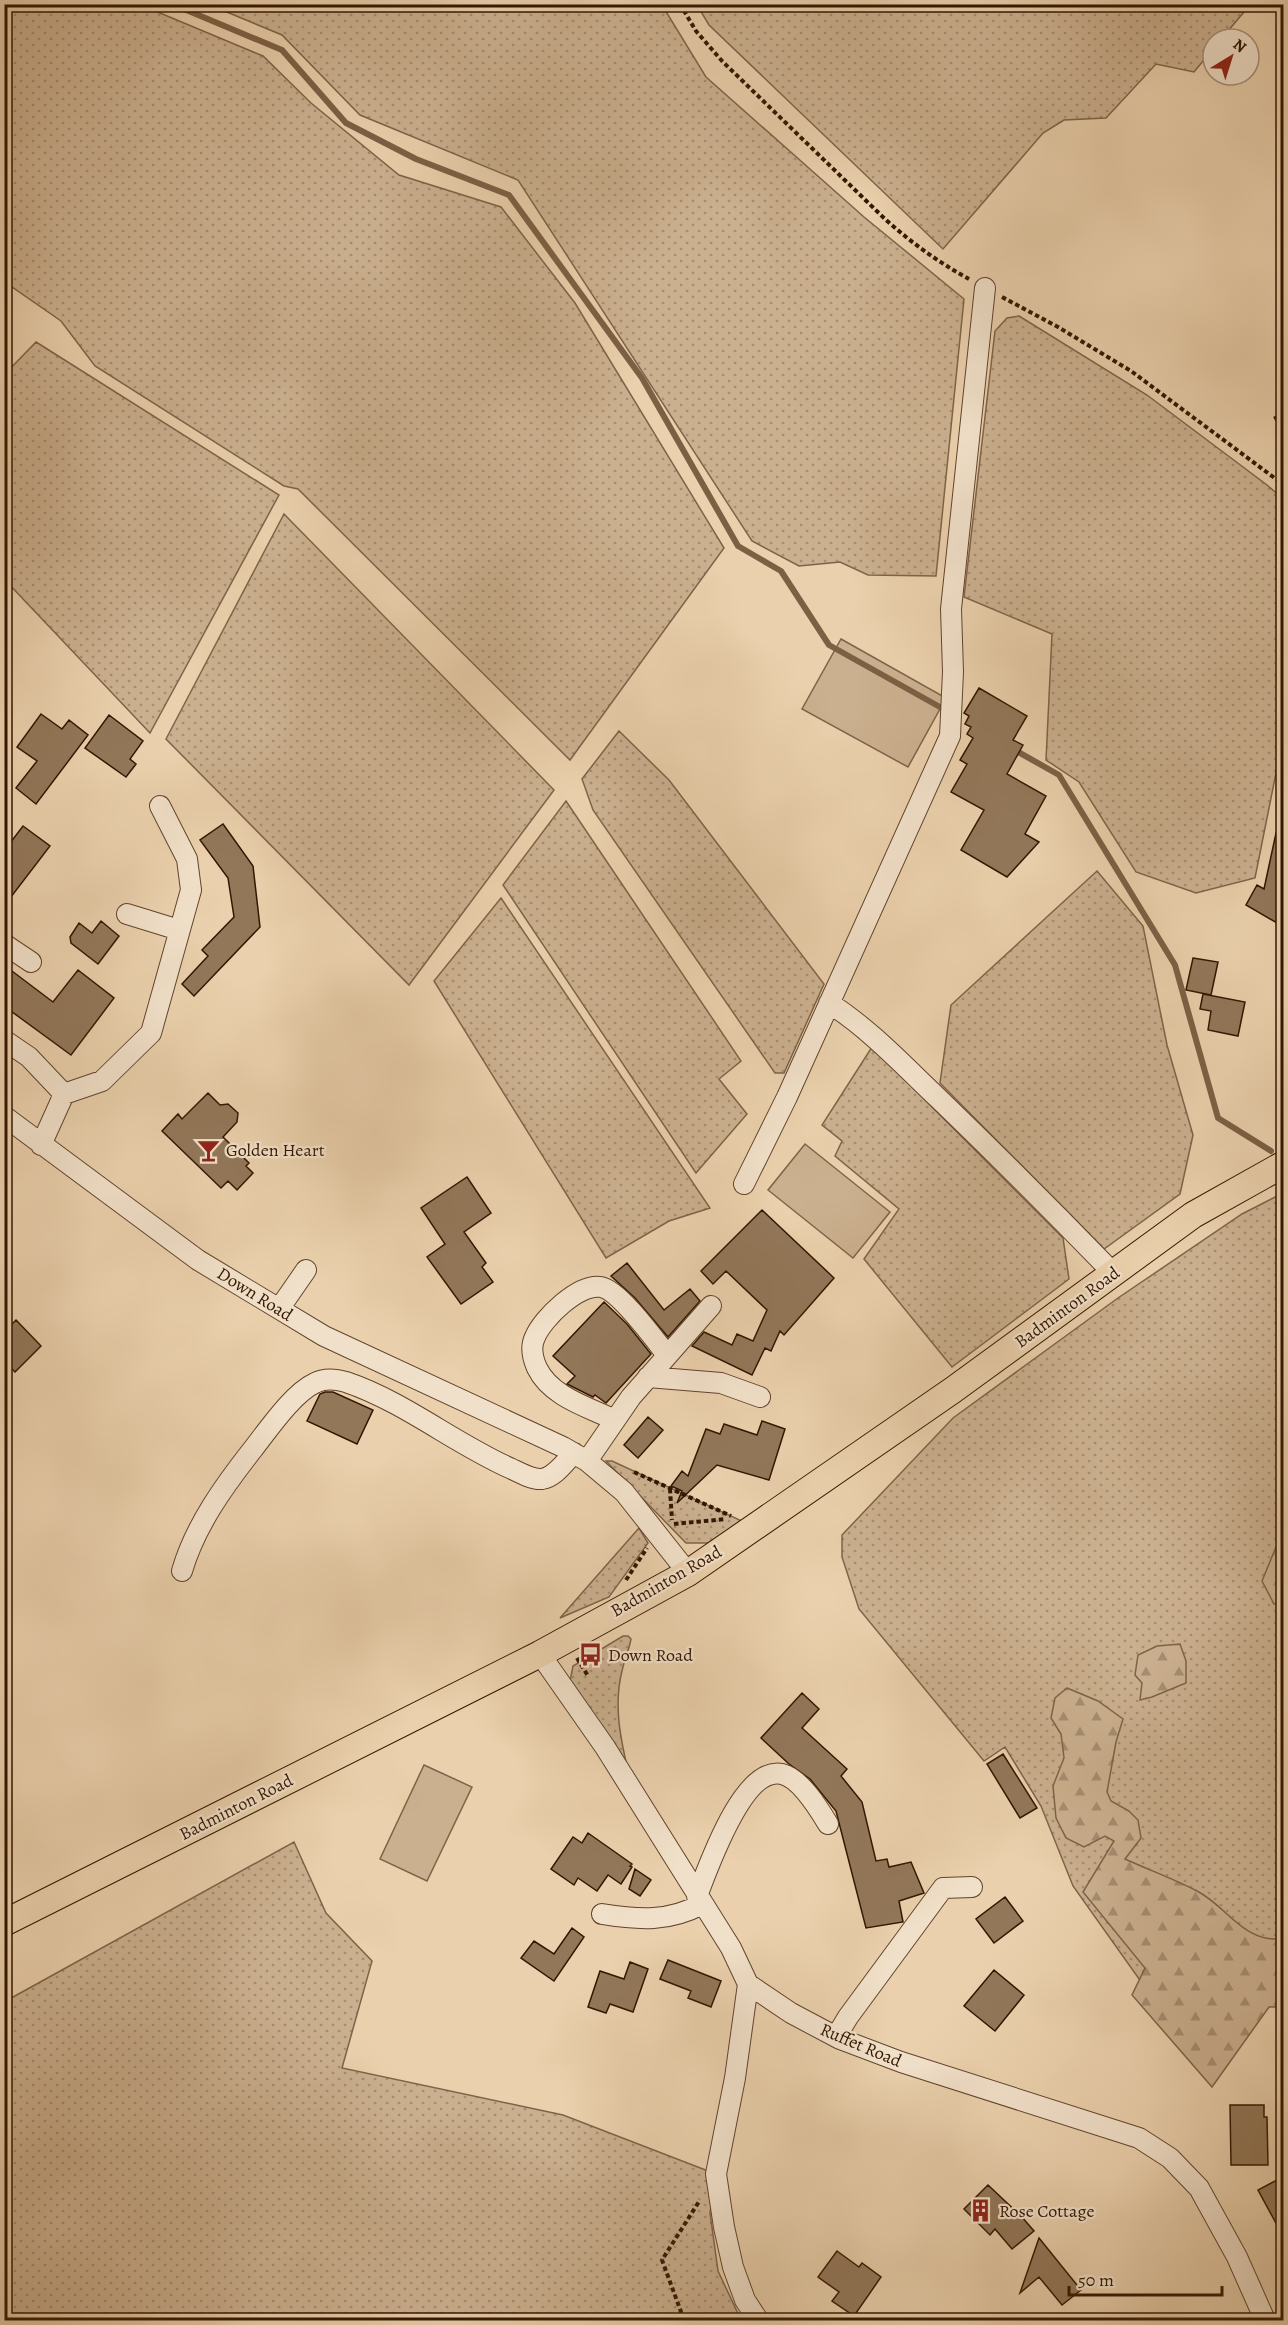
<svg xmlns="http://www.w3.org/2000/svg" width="1288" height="2325" font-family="Alegreya,serif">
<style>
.grass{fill:url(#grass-dots);stroke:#7f6348;stroke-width:1.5}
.forest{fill:url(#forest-firs);stroke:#7f6348;stroke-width:1.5}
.park{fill:#cbb08f;stroke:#7f6348;stroke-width:1.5}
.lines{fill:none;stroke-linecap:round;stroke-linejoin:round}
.stream{stroke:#7c6044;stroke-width:6}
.building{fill:#927759;stroke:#331600;stroke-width:1.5}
.minor-casing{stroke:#61442b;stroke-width:22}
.major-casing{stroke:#331600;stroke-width:28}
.path{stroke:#331600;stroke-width:4;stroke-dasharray:4.5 3;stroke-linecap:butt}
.minor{stroke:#f1e0c9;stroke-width:20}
.major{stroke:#ead0ac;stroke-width:26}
.labels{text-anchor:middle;stroke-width:4.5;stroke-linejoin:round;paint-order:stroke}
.poi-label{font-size:18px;fill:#331600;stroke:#f1e0c9;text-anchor:start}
.street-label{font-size:18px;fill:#331600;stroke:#f1e0c9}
</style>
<defs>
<pattern id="grass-dots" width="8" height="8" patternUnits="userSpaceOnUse" patternTransform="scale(1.5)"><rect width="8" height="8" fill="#cbb08f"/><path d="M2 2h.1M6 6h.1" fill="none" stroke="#a58e72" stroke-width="1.8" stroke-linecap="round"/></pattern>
<pattern id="forest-firs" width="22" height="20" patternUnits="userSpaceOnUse" patternTransform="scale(1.5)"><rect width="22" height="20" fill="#cbb08f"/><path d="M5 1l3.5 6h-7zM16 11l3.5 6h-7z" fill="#a58e72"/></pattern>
</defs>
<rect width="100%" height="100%" fill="#ead0ac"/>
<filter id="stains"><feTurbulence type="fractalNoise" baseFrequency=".00333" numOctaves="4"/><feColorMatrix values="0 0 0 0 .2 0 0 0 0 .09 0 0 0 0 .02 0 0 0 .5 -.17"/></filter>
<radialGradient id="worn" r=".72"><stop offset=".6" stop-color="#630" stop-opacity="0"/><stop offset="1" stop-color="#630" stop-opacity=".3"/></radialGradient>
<!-- grass -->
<path class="grass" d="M5,4L141,5L263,56L311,103L399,175L501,207L575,303L724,548L570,760L298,489L284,486L95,366L61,321L5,282Z
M210,5H662L706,77L864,217L964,299L936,576L868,575L840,562L799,566L752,541L518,180L360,115L282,35Z
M697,5H1250L1221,39H1213V49L1194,72L1156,64L1106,118L1064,120L1043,133L943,249L709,25Z
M1019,316L1147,395L1267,485L1282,498L1283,738L1255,878L1196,893L1136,872L1079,782L1046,760L1052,634L964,597L995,331L1007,318Z
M36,342L279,495L150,733L5,580V374Z
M284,514L554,790L409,985L166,739Z
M619,731L669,780L824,984L784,1073H775L593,810L582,779Z
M566,801L741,1061L719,1079L747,1114L696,1173L503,885Z
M1097,871L1143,926L1167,1045L1193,1135L1180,1194L1104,1249L940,1083L951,1005Z
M501,898L710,1208L669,1221L606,1258L434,981Z
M872,1047L1063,1238L1069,1279L952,1367L864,1259L899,1209L835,1156L842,1141L822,1125Z
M1283,1193V2004L1269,1985L1208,2076L1073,1886L1041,1806L1005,1747L984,1761L859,1609L842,1557V1535L953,1418L1118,1298L1242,1214Z
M606,1461H612L744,1522L708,1543H686Z
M639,1528L648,1543L609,1597L560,1618Z
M623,1636H628L631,1639C629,1650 624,1661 622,1671C613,1706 621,1741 629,1775L569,1686L573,1666Z
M294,1842L326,1913L372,1961L342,2068L563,2115L716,2174L710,2213L718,2271L741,2320H5L4,2002Z"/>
<!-- forest -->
<path class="forest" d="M1283,1545V1601L1274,1604L1262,1581L1276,1547Z
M1180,1644L1186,1661V1683L1152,1697L1140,1700L1142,1683L1135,1675L1138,1655L1157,1646Z
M1067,1688L1098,1701L1123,1719L1116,1742L1107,1792L1111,1801L1129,1811L1138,1820L1141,1838L1125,1859C1149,1870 1174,1879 1197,1891C1228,1907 1243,1943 1283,1939V2007H1269L1212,2087L1132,1995L1145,1968L1083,1892L1114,1841L1105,1836L1084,1847L1066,1838L1056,1818L1053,1786L1064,1758L1061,1734L1051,1718L1055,1698Z"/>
<!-- park -->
<path class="park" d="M841,639L946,698L908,767L802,709Z
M805,1144L890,1212L853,1258L768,1190Z
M424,1765L472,1787L427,1881L380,1859Z"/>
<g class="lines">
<!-- stream -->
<path class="stream" d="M172,4L282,50L346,123L416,159L509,195L642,378L738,546L781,571L829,645L947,711
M1013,749L1059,775L1175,965L1218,1118L1271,1151"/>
</g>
<!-- building -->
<path class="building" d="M979,688L1027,716L1013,740L1023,745L1007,774L1046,796L1025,834L1039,842L1007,877L961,850L984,810L951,792L967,764L960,760L973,738L967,734L971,727L965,724L969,716L964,713Z
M41,714L62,729L69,720L88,735L36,804L16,788L37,761L17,747Z
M109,715L143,741L130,759L136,764L126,777L85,748Z
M223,824L253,866L260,927L194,996L182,984L208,956L202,950L234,917L228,878L200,840Z
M23,826L50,846L4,906V851Z
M1276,833L1284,834V927L1246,905L1257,885L1264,889Z
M101,921L119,936L98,964L71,943L70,937L79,923L92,933Z
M1193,958L1218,962L1211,995L1186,990Z
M4,965L53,1002L78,970L114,998L71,1055L4,1006Z
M1203,994L1245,1002L1238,1036L1208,1030L1211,1011L1200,1009Z
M208,1093L220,1105L228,1104L238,1113L237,1122L223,1137L249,1163L246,1166L253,1173L237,1190L228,1181L221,1188L162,1131L178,1114L182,1119Z
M467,1177L491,1213L464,1232L486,1263L482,1267L493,1282L461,1304L427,1257L445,1244L421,1208Z
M762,1210L834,1278L784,1335L780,1331L771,1351L765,1348L752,1375L692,1346L704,1332L732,1345L737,1334L753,1341L767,1310L726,1271L713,1284L701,1271Z
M627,1263L664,1310L690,1289L700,1301L668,1337L635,1298L611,1276Z
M604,1302L627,1324L651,1354L606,1403L595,1395L593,1397L567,1384L575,1376L553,1356Z
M16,1320L41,1346L15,1372L4,1361V1332Z
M325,1392H333L373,1410L357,1444L307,1421L320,1394Z
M648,1417L663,1430L638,1458L624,1445Z
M762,1421L785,1429L769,1480L717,1465L677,1503L682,1491L671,1486L682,1471L688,1476L706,1429L720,1434L724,1424L757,1435Z
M802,1693L819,1709L802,1728L847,1769L841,1776L862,1802L876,1861L887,1859L889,1867L911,1862L924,1893L899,1901L903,1922L866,1928L836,1811L810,1779L789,1764L761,1738Z
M1003,1754L1037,1808L1020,1818L987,1764Z
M588,1833L632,1864L630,1866L632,1867L621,1884L608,1875L597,1891L578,1878L574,1885L551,1869L573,1837L582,1843Z
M635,1869L651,1880L640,1896L629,1889Z
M1005,1897L1023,1921L994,1943L976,1919Z
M572,1928L584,1937L554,1981L521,1958L534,1941L554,1954Z
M668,1960L721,1981L711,2007L688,1998L691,1991L660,1979Z
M630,1962L648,1969L633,2012L610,2004L606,2013L588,2007L600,1971L624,1979Z
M994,1970L1024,1995L995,2031L964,2006Z
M1230,2105H1264V2117H1267L1268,2165H1231Z
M1279,2179L1284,2188V2238L1258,2190Z
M988,2185L1021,2216L1034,2231L1012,2249L995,2229L990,2235L964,2209Z
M1039,2238L1081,2290L1062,2305L1039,2277L1020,2293Z
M837,2251L859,2267L862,2263L881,2277L854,2316L832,2301L839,2292L818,2277Z"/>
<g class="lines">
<defs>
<path id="minor" d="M127,914L179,930
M4,944L31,962
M829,1003C870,1029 904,1066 939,1099C998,1156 1056,1214 1113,1273
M4,1040L29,1057L64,1094
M4,1116L198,1260L324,1336L563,1447L587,1461L624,1492L688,1573
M41,1145L64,1094L102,1081L151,1033L191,890L187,859L160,806
M744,1184L787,1097L950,736L953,672L951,609L985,288
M279,1309L306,1270
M648,1377L721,1383L760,1397
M615,1420C588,1407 551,1397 537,1368C533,1359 530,1347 535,1337C543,1318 579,1283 601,1287C619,1290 655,1340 667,1355
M587,1461L631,1397L711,1306
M182,1571C195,1526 224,1486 253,1449C268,1430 293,1393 315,1383C324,1378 336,1379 346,1382C405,1402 455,1444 512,1469C520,1473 533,1480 542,1479C555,1477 565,1462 574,1453
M540,1654L605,1747L731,1948L748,1984L791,2013L840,2039L901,2062L1139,2138L1170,2158L1199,2188L1237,2257L1265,2320
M697,1896C708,1868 743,1765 782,1774C800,1778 819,1809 828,1824
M602,1914C639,1920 669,1922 702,1904
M748,1984L735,2078L716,2174L724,2227L733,2267L745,2300L758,2320
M836,2037L848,2017L943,1888L972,1887"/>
<path id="major" d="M4,1923L540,1654L688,1573L953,1390L1193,1215L1284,1164"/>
</defs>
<!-- minor casing -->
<use href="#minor" class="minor-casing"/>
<!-- major casing -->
<use href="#major" class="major-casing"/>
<!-- path -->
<path class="path" d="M680,4L696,31L722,61L886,220C912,243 938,262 969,279
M1002,297L1058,327L1131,371L1284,485
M1275,416L1284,434
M634,1472L731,1516
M670,1489L672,1520
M674,1524L726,1519
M626,1580L647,1548
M577,1658L588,1676
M684,2320L662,2260L700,2200"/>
<!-- minor -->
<use href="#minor" class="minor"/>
<!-- major -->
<use href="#major" class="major"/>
</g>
<!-- icons -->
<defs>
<symbol id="bar-bare" viewBox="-9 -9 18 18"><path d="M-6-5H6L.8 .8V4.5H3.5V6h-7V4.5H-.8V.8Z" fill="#8f2418" stroke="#f1e0c9" stroke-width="2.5" paint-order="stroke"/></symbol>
<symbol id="bus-bare" viewBox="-9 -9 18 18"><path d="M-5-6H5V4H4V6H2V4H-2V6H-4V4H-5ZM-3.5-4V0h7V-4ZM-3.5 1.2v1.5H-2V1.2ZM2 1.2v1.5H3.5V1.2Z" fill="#8f2418" stroke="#f1e0c9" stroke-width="2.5" paint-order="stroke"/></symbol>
<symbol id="building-bare" viewBox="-9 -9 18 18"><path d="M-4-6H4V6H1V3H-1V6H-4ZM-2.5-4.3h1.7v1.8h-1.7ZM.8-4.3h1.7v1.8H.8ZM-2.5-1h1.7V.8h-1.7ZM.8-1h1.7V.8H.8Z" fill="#8f2418" stroke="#f1e0c9" stroke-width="2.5" paint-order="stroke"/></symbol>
</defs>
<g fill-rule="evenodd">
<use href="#bar-bare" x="192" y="1134" width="33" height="33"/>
<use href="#bus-bare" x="574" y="1638" width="33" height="33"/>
<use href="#building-bare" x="964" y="2194" width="33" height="33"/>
</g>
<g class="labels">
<!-- poi labels -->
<g class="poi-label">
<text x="226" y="1156">Golden Heart</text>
<text x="608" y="1661">Down Road</text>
<text x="999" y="2217">Rose Cottage</text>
</g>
<!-- street labels -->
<g class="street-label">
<text transform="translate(255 1294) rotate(32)" y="6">Down Road</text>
<text transform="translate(1067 1307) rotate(-36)" y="6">Badminton Road</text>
<text transform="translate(666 1581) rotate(-30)" y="6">Badminton Road</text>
<text transform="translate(236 1807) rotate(-27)" y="6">Badminton Road</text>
<text transform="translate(861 2045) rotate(23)" y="6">Ruffet Road</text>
</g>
</g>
<!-- margin -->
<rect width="1288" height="2325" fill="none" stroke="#ead0ac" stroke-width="24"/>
<rect x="6" y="6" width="1276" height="2313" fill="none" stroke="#331600" stroke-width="3"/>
<rect x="12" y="12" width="1264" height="2301" fill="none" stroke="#331600" stroke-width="1.5"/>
<!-- north arrow -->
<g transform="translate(1231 57) rotate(38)"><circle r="28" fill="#f1e0c9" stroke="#a58f79" stroke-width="1.5"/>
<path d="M0-4.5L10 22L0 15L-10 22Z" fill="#8f2418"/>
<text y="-9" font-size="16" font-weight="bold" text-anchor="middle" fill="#331600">N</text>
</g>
<!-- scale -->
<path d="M1069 2286v9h153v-9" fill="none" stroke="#331600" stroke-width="3"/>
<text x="1078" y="2286" font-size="18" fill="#331600" stroke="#f1e0c9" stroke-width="4.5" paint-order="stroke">50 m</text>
<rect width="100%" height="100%" filter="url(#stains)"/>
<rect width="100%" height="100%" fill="url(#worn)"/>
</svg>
